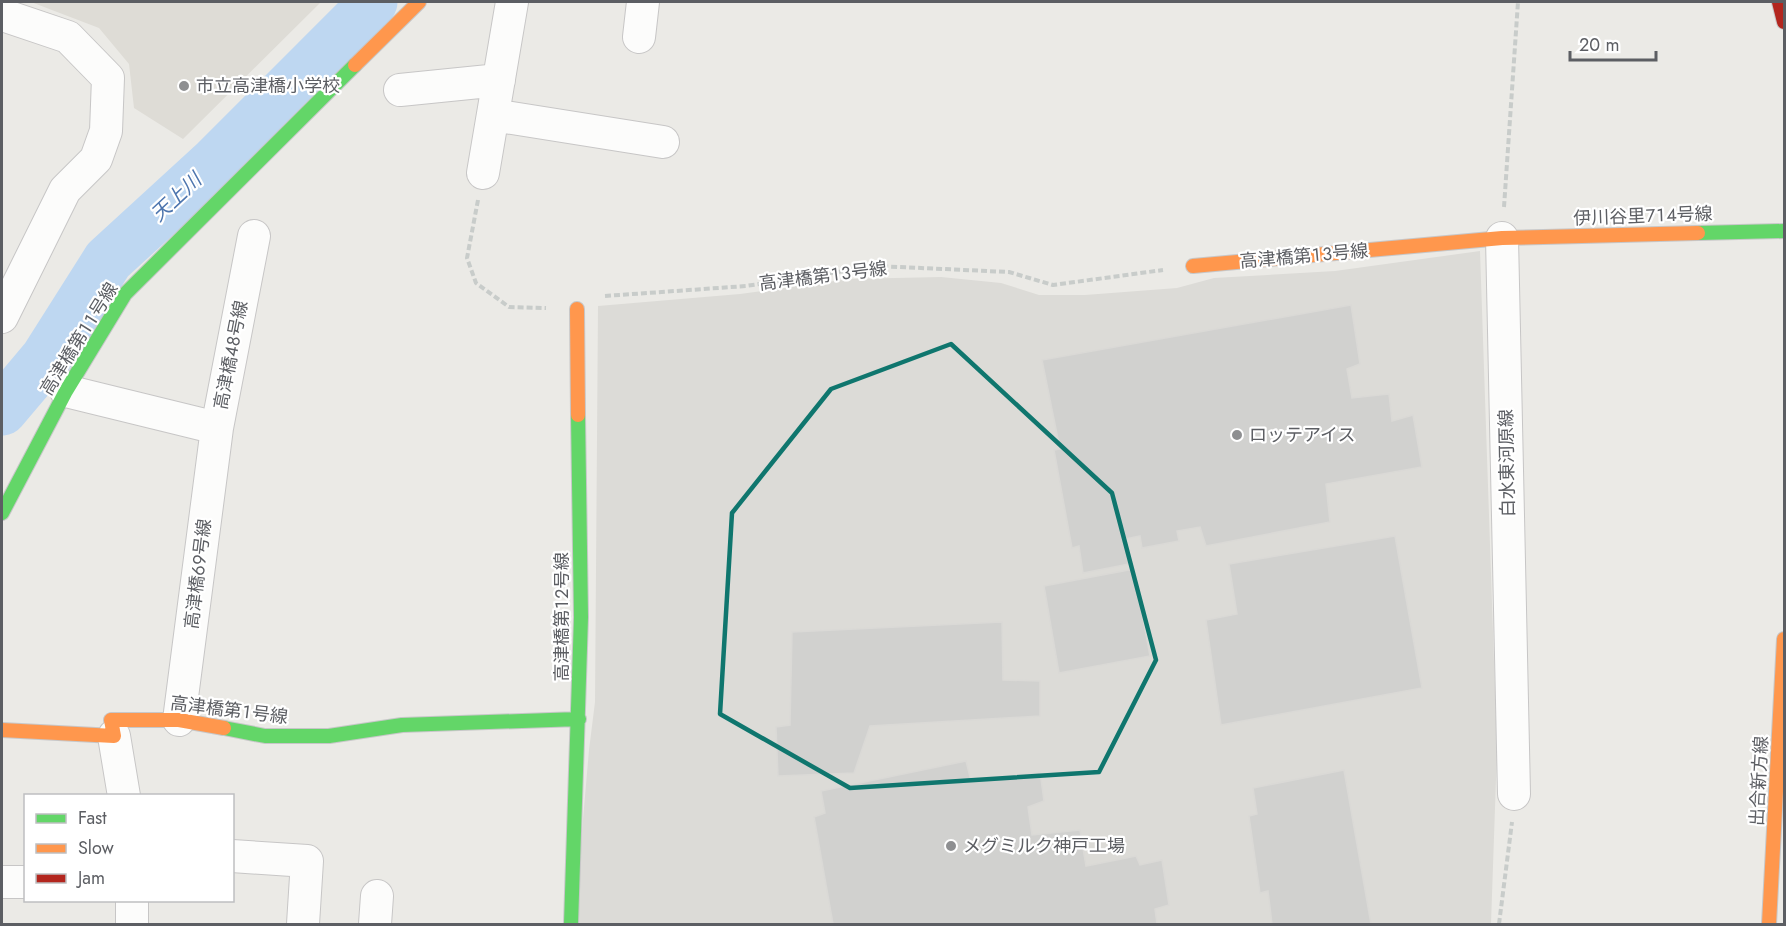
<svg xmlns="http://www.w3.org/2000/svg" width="1786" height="926" font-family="Jost,'Noto Sans JP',sans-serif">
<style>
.industrial{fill:#dcdbd7}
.education{fill:#dedcd6}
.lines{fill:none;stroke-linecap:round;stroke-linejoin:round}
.river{stroke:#bed7f1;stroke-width:51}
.building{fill:#d1d1cf;stroke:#dad9d6;stroke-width:1.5}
.street-casing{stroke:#c7c6c6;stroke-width:34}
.fast-casing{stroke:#c7c7c8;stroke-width:16}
.slow-casing{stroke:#c7c7c8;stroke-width:16}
.jam-casing{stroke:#c7c7c8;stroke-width:16}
.path{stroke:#c8ccca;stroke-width:4;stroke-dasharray:6 3;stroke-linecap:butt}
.street{stroke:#fcfcfb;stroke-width:32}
.fast{stroke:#63d668;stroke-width:14}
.slow{stroke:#ff974d;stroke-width:14}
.jam{stroke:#b3261e;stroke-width:14}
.marked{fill:none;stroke:#0f766e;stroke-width:4.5;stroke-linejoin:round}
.poi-dot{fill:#8e8f91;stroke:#fff;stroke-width:2}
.labels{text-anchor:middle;stroke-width:4.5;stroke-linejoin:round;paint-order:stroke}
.poi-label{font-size:18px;fill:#5c5e63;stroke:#fff;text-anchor:start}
.street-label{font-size:18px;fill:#5c5e63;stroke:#fff}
.water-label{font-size:20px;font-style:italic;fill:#4d75ae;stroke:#fff}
</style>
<rect width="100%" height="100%" fill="#ebeae6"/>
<!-- industrial -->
<path class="industrial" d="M1480,251L1497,750L1491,924H574L589,750L595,702L598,306L740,294L849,279L941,277L1001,283L1039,295H1085L1177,288L1214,278L1335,271Z"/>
<!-- education -->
<path class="education" d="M31,2H321L183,139L134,108L129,64L99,28Z"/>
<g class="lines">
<!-- river -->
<path class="river" d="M2,410L46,358L108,260L215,162L360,17L372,2"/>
</g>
<!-- building -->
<path class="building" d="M1351,305L1360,364L1347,369L1352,398L1389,394L1392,421L1413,415L1422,467L1326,484L1330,522L1206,546L1200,527L1177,531L1179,541L1142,548L1140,536L1125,539L1129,564L1083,573L1079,546L1072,548L1054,450L1060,449L1042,360Z
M1395,536L1422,688L1221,725L1206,620L1237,614L1229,564Z
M1134,569L1150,656L1059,673L1044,586Z
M1002,622L1003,680L1040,681V716L870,726L854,773L778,776L776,727L790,725L792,632Z
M966,761L971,781L1040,772L1044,801L1028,807L1032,835L1080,830L1086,866L1136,856L1140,865L1162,860L1169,905L1155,909L1157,924H833L814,817L825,813L821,791Z
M1344,770L1371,924H1272L1268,891L1260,893L1249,816L1257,814L1253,788Z"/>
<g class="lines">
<defs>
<path id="street" d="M2,11L3,15L68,37L108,78L106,131L96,159L65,190L2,317
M639,37L643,2
M400,90L499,80
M493,115L663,142
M483,173L512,2
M1502,238L1514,794
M66,391L217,428L254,236
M179,720L217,428
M114,736L124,796
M232,856L307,861L303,924
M2,882H26
M132,924V900
M375,924L377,896"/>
<path id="fast" d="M1698,233L1784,231
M2,513L66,391L125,294L355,65
M224,728L265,736H329L402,725L579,719
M571,924L581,617L578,415"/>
<path id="slow" d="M355,65L419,2
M1193,266L1502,238L1698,233
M577,309L578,415
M2,730L114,736L111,720H179L224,728
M1769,924L1784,639"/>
<path id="jam" d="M1779,2L1784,22"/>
</defs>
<!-- street casing -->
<use href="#street" class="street-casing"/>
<!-- fast casing -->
<use href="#fast" class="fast-casing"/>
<!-- slow casing -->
<use href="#slow" class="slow-casing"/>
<!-- jam casing -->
<use href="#jam" class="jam-casing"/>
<!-- path -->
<path class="path" d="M478,200L467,258L476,283L509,307L546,308
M1504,207L1518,2
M605,296L746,286L877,266L1009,272L1053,285L1163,270
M1499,924L1512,822"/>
<!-- street -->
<use href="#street" class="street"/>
<!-- fast -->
<use href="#fast" class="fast"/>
<!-- slow -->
<use href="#slow" class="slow"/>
<!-- jam -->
<use href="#jam" class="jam"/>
</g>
<!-- marked area -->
<path class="marked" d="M951,344L1112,493L1156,660L1099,772L850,788L720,714L732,513L831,389Z"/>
<!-- markers -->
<g class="poi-dot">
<circle cx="184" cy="86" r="6"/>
<circle cx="1237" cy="435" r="6"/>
<circle cx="951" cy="846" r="6"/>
</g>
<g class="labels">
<!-- poi labels -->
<g class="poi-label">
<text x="196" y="92">市立高津橋小学校</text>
<text x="1249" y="441">ロッテアイス</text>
<text x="963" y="852">メグミルク神戸工場</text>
</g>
<!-- street labels -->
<g class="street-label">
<text transform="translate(1643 216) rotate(-2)" y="6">伊川谷里７１４号線</text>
<text transform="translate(1304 256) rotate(-5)" y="6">高津橋第１３号線</text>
<text transform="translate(823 276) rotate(-7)" y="6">高津橋第１３号線</text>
<text transform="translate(79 339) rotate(-58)" y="6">高津橋第１１号線</text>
<text transform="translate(231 355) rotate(-79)" y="6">高津橋４８号線</text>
<text transform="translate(1507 463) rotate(-91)" y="6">白水東河原線</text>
<text transform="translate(198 574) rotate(-83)" y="6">高津橋６９号線</text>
<text transform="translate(562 617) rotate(-90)" y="6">高津橋第１２号線</text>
<text transform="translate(229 710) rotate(7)" y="6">高津橋第１号線</text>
<text transform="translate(1759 781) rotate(-87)" y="6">出合新方線</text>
</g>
<!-- water labels -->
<g class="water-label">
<text transform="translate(176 197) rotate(-43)" y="7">天上川</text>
</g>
</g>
<!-- border -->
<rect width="1786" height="926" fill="none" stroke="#5c5e63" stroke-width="6"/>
<!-- legend -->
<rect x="24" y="794" width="210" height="108" fill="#ffffff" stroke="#bebfc1" stroke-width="1.5"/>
<rect x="36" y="814" width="30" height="9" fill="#63d668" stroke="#bebfc1" stroke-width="1.5"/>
<text x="78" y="824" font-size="18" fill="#5c5e63">Fast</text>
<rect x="36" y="844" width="30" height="9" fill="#ff974d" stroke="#bebfc1" stroke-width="1.5"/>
<text x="78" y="854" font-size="18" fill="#5c5e63">Slow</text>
<rect x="36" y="874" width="30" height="9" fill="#b3261e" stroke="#bebfc1" stroke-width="1.5"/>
<text x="78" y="884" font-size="18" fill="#5c5e63">Jam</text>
<!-- scale -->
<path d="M1570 51v9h86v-9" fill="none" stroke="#5c5e63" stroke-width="3"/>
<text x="1579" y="51" font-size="18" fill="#5c5e63" stroke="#ffffff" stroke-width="4.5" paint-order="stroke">20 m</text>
</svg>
